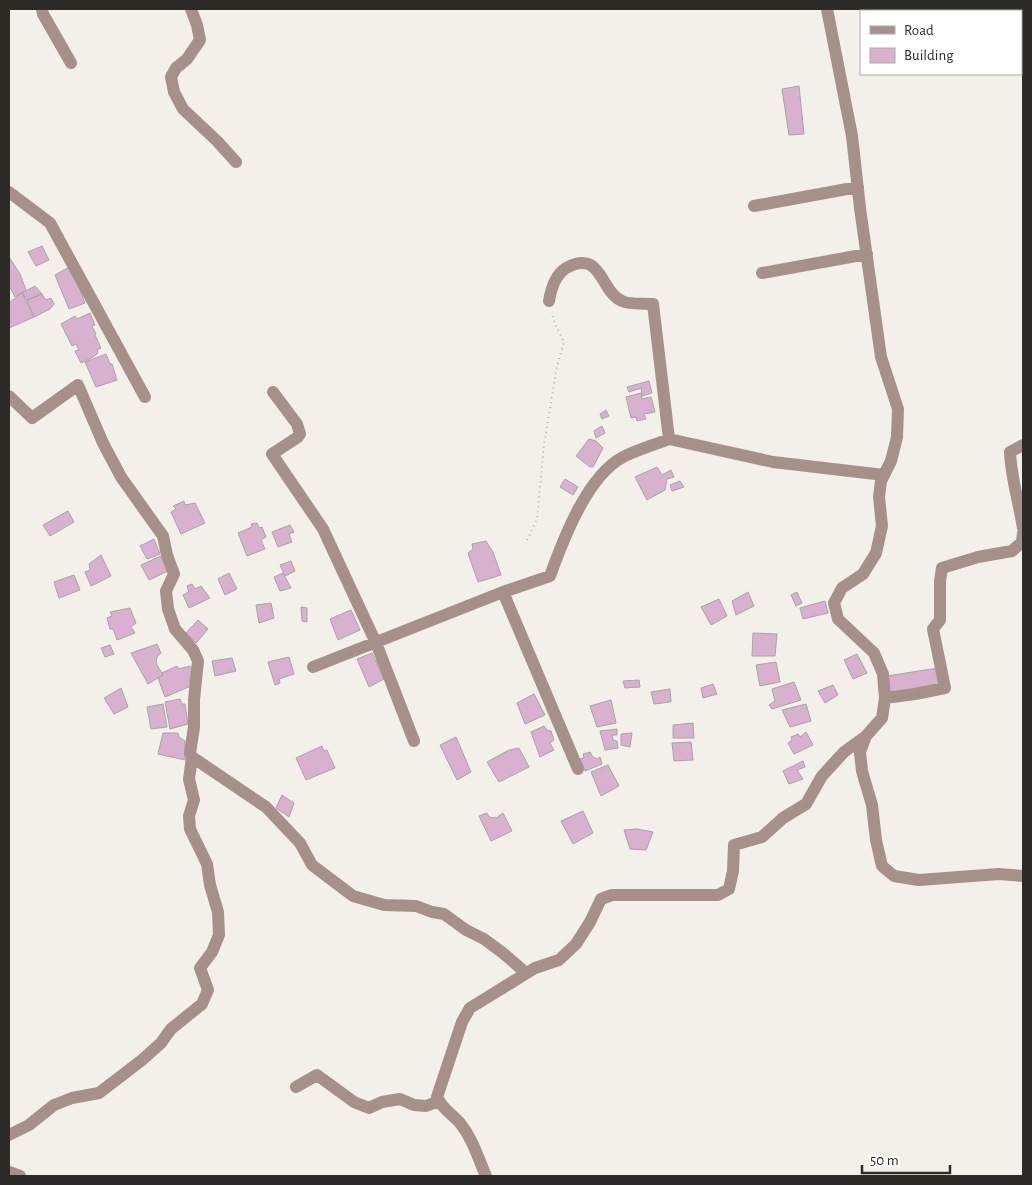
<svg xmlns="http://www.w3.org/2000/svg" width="1032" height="1185" font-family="'Alegreya Sans',sans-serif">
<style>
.building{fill:#d7b1ce;stroke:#a9a3a7}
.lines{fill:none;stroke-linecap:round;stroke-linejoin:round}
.path{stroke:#b6b3ae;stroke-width:2;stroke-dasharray:1 4;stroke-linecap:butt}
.minor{stroke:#a5918a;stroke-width:12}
</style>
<rect width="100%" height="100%" fill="#f3efe9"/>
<!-- building -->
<path class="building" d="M799,86L804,134L789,135L782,89Z
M42,246L49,260L36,266L28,252Z
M9,257L20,274L26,290L15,297L10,287H9Z
M71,266L85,303L69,309L55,275Z
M35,286L42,294L27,300L22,293Z
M22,293L34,317L9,328V303Z
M42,294L46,300L51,298L54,304L50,309L34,317L27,300Z
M90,313L95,325L92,326L96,334L95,335L101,348L97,350L98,353L93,357L81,363L75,351L79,350L76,344L72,346L61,324L75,316L77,319Z
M106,354L110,364H112L117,380L96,387L85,362Z
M649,381L652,393L642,396L641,388L629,392L627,387Z
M641,393L642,399L651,397L655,412L644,414L646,419L637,421L636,417L631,418L626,397Z
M606,410L609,416L602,419L600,414Z
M602,426L605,433L596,438L594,431Z
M589,439L596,441L603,448L593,467H590L576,456Z
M657,467L662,475L671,470L674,477L667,479L665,490L647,500L635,477Z
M565,479L578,487L573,495L560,487Z
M680,481L684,487L672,491L670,485Z
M184,501L185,505L195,503L205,523L181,534L171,512L176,509L173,506Z
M68,511L74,522L50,536L43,525Z
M257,523L259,528L262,527L266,537L261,540L265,549L247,556L238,533L252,527L251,524Z
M290,525L294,532L289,534L292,542L278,547L272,532Z
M154,539L160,554L147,559L140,546Z
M486,541L493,552L501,575L478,582L468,553L473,549L472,544Z
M101,555L111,576L91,586L85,572L90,570L89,564Z
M161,556L168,571L149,580L141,565Z
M291,561L295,571L285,576L280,565Z
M229,573L237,589L225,595L218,579Z
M283,573L291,588L280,591L274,577Z
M74,575L80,590L59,598L54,582Z
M192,584L195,589L201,586L210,598L189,608L183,595L189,592L187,586Z
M748,592L754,606L736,615L732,601Z
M797,592L802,603L796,606L791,595Z
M719,599L727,616L711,625L701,607Z
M825,601L828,613L803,619L800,608Z
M271,603L274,618L259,623L256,605Z
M301,607L307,608V622L302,621Z
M130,608L136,623L131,627L135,633L117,640L113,629H110L107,618L112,616L110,612Z
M351,610L360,630L338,640L330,619Z
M198,620L208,629L196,643L186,633Z
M753,633L777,634L775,656H752Z
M157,644L161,653L157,657L156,663L163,675L148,684L131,653Z
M110,645L114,654L105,657L101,648Z
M372,653L384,679L369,687L357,659Z
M857,654L867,673L853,679L844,660Z
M289,657L294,674L279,679L280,683L275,685L268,662Z
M232,658L236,671L215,676L212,661Z
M776,662L780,682L760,686L756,665Z
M177,666L179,669L190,666L195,676L189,678L191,686L165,697L158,678L163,675L162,673Z
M938,668L941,685L888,694L887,676Z
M639,680L640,687L625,688L623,681Z
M794,682L801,700L772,709L769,705L775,701L772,689Z
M713,684L717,694L703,698L701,688Z
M833,685L838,695L825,703L818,691Z
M121,688L128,707L114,714L104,698Z
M670,689L671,702L654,704L651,692Z
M534,694L545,715L525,724L517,703Z
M180,699L182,704H185L188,724L170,729L165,702Z
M611,700L616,723L597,727L590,706Z
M163,704L167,727L151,729L147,707Z
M806,704L811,721L790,727L782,710Z
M693,723L694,738H673V725Z
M544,726L547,730L551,731L554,740L550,743L554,750L540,757L531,732Z
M617,729V735H612L613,740L617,741L618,748L605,750L600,731Z
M806,732L813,745L794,754L788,743L792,740L791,737L798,734L800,737Z
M163,733H178L179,737L185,741V760L158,754Z
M632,733L630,747L621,745V734Z
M456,737L471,772L457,780L440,745Z
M691,742L693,760L674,761L672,743Z
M322,746L324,751L327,750L335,768L306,780L296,758Z
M519,748L529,767L499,782L487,762L509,750Z
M590,752L593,757L597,759L600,757L602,764L585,771L580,759L584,758L583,754Z
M803,761L805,767L797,770L803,779L789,784L783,771Z
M608,765L619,786L601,796L591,772Z
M282,795L294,803L289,817L276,808Z
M583,811L593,833L573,844L561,821Z
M487,813L489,817L496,818L503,813L512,831L491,841L479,816Z
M637,829L653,832L646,850L630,849L624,830Z"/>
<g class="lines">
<!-- path -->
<path class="path" d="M527,540L537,519L544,445L557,366L564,342L555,324L552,312"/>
<!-- minor -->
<path class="minor" d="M42,9L43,14L71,63
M191,9L197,25L200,40L187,59L176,68L171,77L174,92L183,109L217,141L236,162
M827,9L852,136L860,208L881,357L898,409L897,437L891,461L881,481L879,497L882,526L876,553L863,574L842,588L834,603L838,619L874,653L883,674L885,698L882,718L866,736L860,752L862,771L872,805L876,840L882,866L894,876L919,880L999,874L1023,876
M9,192L50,223L145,397
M754,206L858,187
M762,273L867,254
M549,301C551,289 555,275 566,268C602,248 600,292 622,301C630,305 644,303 653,304L669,439L773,462L884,475
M273,392L297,424L300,434L298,437L272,454L323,529L376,643L414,741
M9,396L32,418L78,385L103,443L121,477L163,536L167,555L174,574L166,591L168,609L175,629L193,650L198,661L194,700V727L190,753L192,757L189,779L194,800L189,816L190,829L207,864L210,885L218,912L219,935L212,952L200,968L208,990L202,1004L171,1029L161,1043L142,1060L99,1093L72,1098L54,1105L29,1125L9,1135
M1023,445L1010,452C1011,477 1019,503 1023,528
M503,592L550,576C563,540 587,476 623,457C637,450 654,445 669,439
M313,667L503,592L578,769
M885,698L915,694L945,688L933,629L940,620V581L942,568L978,557L1012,551L1022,542L1023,533
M192,757L266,807L300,843L312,865L353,896L384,905L416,906L432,912L444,914L466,930L484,939L503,953L526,973
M296,1087L317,1075L354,1102L369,1108L382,1102L400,1099L414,1105L426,1106L439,1101
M9,1172L20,1176
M486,1176C478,1158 473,1139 460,1123C451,1113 443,1110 437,1097L462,1022L470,1008L535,968L559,960L576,944L590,922L601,899L612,895H718L729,889L733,871L734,845L762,837L783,818L806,804L822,776L844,752L866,736"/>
</g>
<!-- border -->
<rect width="1032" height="1185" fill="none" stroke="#2c2b28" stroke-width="20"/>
<!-- legend -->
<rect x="860" y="10" width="162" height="65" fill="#ffffff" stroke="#abaaa9"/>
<rect x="870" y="26" width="25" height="8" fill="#a5918a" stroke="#abaaa9"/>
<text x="904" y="35" font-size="15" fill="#2c2b28">Road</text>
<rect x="870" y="48" width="25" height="15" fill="#d7b1ce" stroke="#abaaa9"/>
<text x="904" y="60" font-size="15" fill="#2c2b28">Building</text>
<!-- scale -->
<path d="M862 1165v8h88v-8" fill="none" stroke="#2c2b28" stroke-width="2.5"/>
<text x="870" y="1165" font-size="15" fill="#2c2b28" stroke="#ffffff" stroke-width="4" paint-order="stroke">50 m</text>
</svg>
